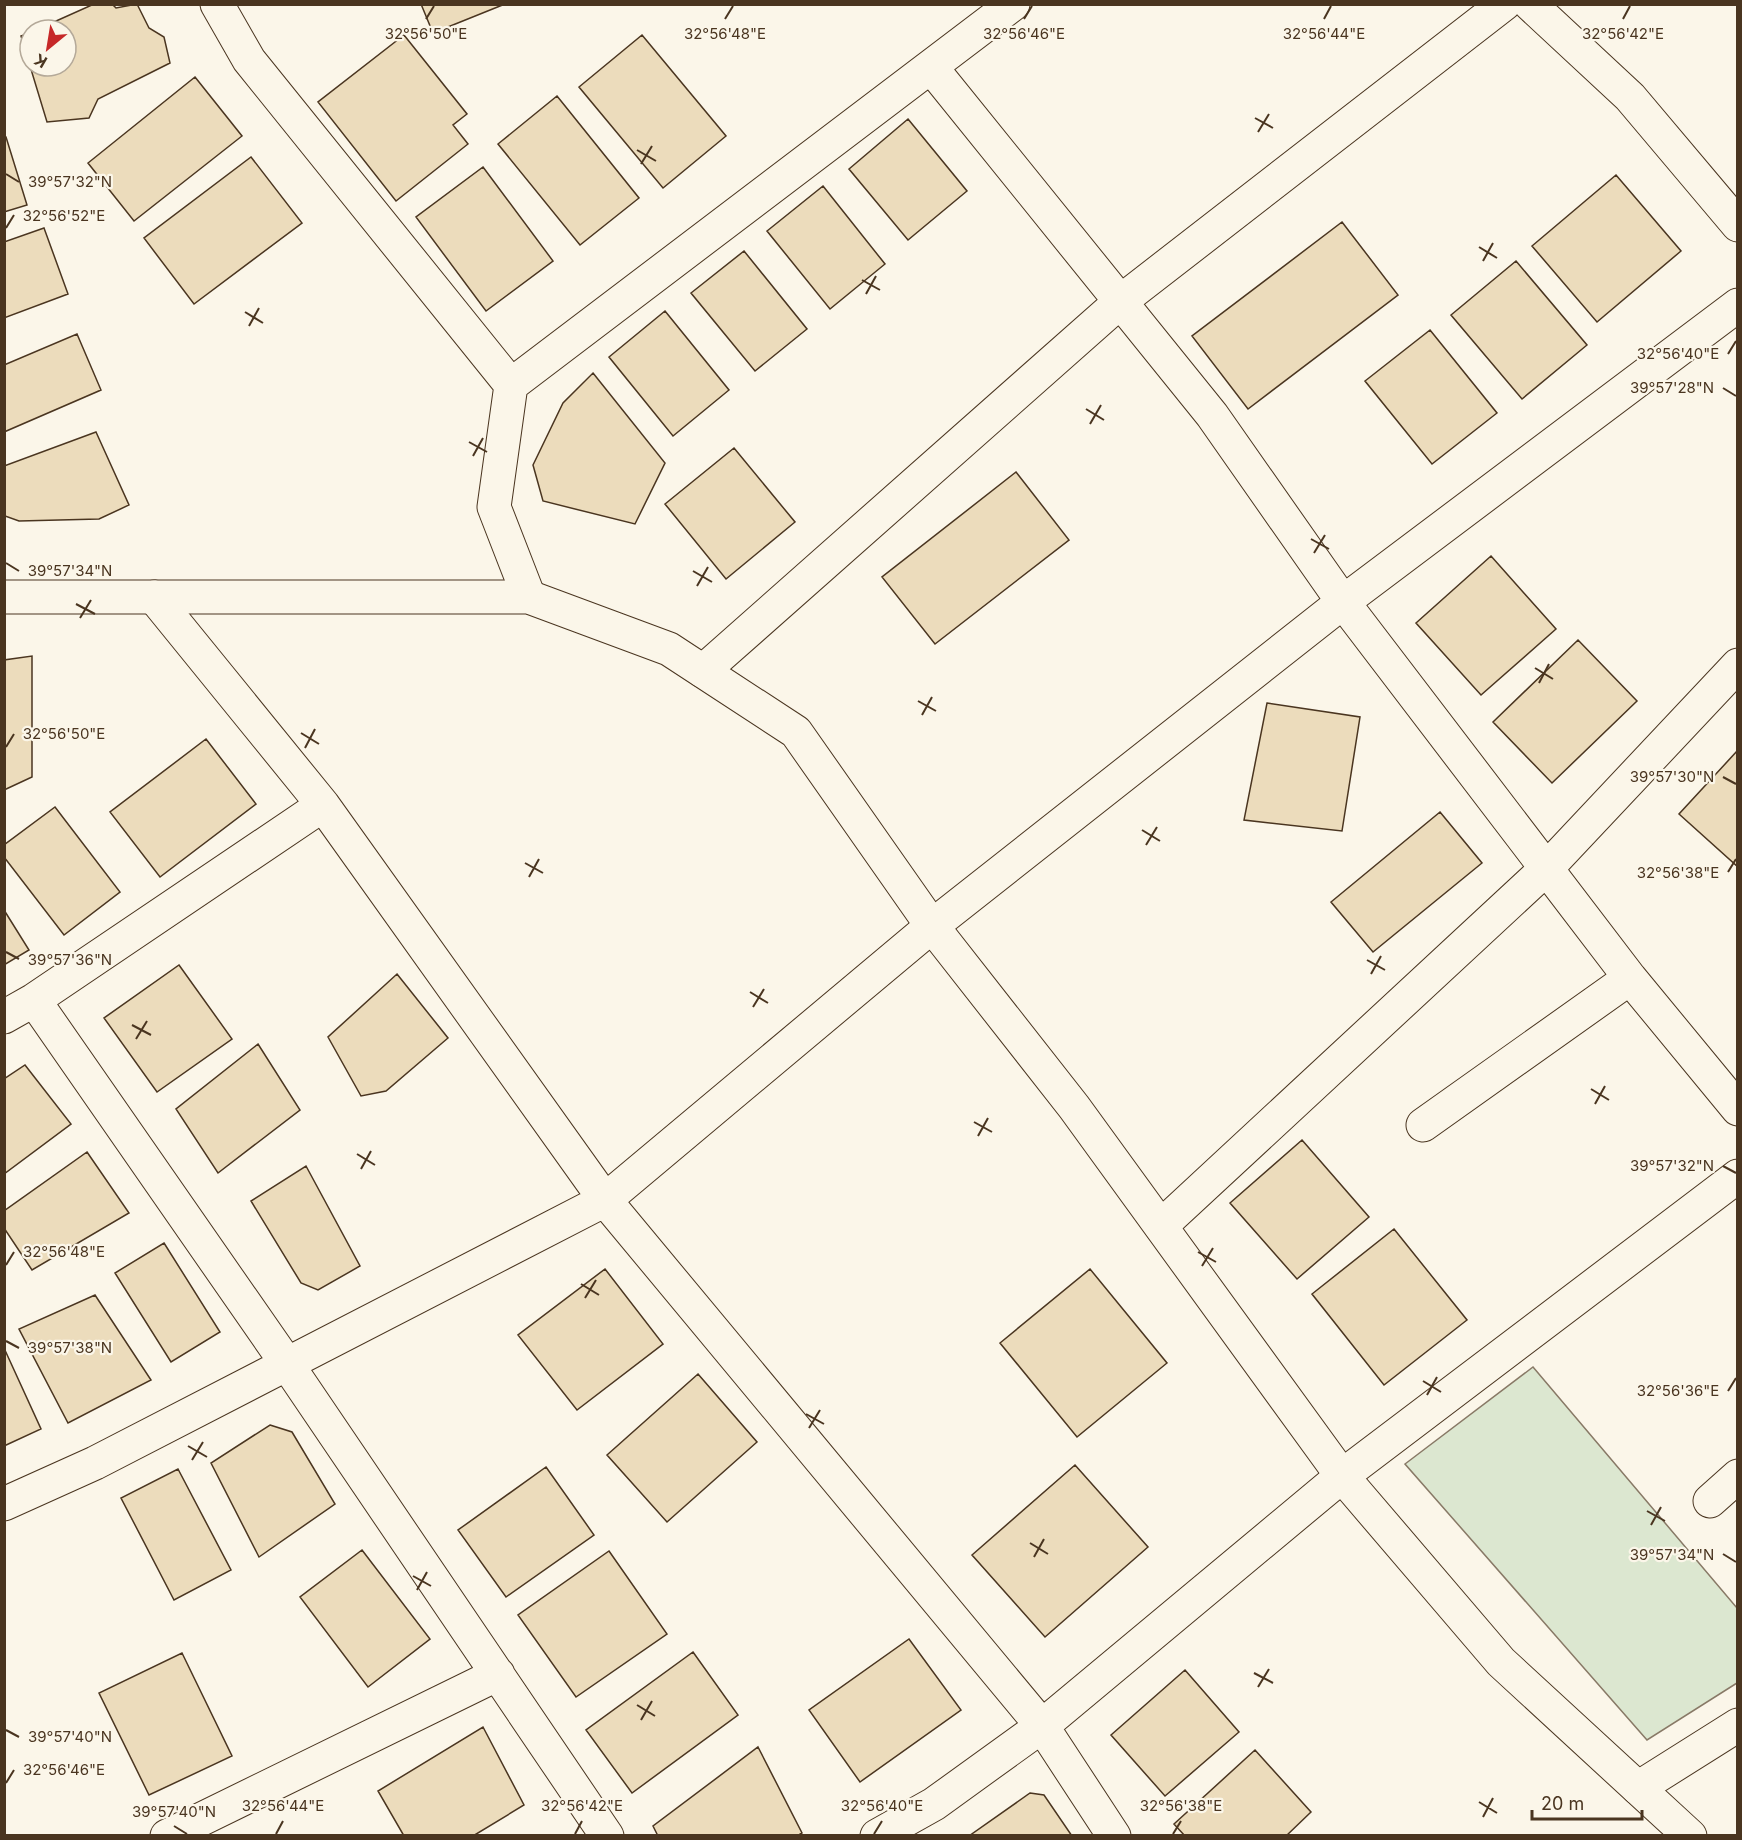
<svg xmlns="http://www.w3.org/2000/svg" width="1742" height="1840" font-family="Inter,sans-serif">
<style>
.green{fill:#dce7d0;stroke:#887966;stroke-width:1.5}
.building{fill:#ecdcbc;stroke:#4a3520;stroke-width:1.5}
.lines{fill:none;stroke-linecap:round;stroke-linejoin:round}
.minor-casing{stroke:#4a3520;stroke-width:35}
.tertiary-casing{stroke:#4a3520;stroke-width:35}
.minor{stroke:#fbf6e9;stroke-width:33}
.tertiary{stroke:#fbf6e9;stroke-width:33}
.ticks{fill:none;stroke:#4a3520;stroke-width:2}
.ticks-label{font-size:15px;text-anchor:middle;fill:#4a3520;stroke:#fbf6e9;stroke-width:4.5;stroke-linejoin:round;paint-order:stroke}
</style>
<rect width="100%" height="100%" fill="#fbf6e9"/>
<!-- green -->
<path class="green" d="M1533,1367L1737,1608V1683L1647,1740L1405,1464Z"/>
<!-- building -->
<path class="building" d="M94,4H112L116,8L137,4L149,28L164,37L170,63L98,99L89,118L47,122L30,66H66V30H36Z
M421,4H505L433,33Z
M30,33V66L21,36Z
M404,35L467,114L453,125L468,144L396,201L318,102Z
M642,35L726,136L663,188L579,87Z
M195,77L242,136L134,221L88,163Z
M557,96L639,198L580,245L498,144Z
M908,119L967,191L908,240L849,169Z
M4,137H6L27,205L4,212Z
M251,157L302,223L194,304L144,238Z
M483,167L553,261L486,311L416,217Z
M1616,175L1681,251L1597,322L1532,246Z
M823,186L885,264L830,309L767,231Z
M1342,222L1398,295L1248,409L1192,336Z
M44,228L68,294L4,318V242Z
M744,251L807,329L755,371L691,293Z
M1516,261L1587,345L1522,399L1451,315Z
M665,311L729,390L673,436L609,357Z
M1430,330L1497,413L1432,464L1365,381Z
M77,334L101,390L4,432V365Z
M593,373L665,463L635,524L543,501L533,465L563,403Z
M96,432L129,505L99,519L19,521L5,516L4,466Z
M734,448L795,522L726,579L665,504Z
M1016,472L1069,540L935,644L882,577Z
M1491,556L1556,629L1481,695L1416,623Z
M1578,640L1637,701L1552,783L1493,722Z
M32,656V777L4,790V660Z
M1267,703L1360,717L1342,831L1244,820Z
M206,739L256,804L160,877L110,812Z
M1738,750V867L1679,814Z
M55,807L120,892L64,935L4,857V845Z
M1440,812L1482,863L1373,952L1331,902Z
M4,910L29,950L4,965Z
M179,965L232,1039L157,1092L104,1018Z
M397,974L448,1038L386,1091L361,1096L328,1037Z
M258,1044L300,1110L218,1173L176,1109Z
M25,1065L71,1124L4,1174V1079Z
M1302,1140L1369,1217L1297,1279L1230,1203Z
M87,1152L129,1213L32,1270L4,1228V1211Z
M306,1166L360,1266L318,1290L301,1283L251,1201Z
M1394,1229L1467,1320L1384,1385L1312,1294Z
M164,1243L220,1332L171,1362L115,1273Z
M605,1269L663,1344L577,1410L518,1335Z
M1090,1269L1167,1363L1077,1437L1000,1343Z
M95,1295L151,1380L68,1423L19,1329Z
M4,1348L41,1429L4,1446Z
M698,1374L757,1442L667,1522L607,1455Z
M270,1425L292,1432L335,1504L259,1557L211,1463Z
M1075,1465L1148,1547L1045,1637L972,1555Z
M546,1467L594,1535L506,1597L458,1530Z
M178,1469L231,1570L174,1600L121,1498Z
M362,1550L430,1639L368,1687L300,1597Z
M609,1551L667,1634L576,1697L518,1615Z
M909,1639L961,1710L860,1782L809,1710Z
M693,1652L738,1715L632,1793L586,1730Z
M182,1653L232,1756L149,1795L99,1693Z
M1185,1670L1239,1732L1165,1796L1111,1735Z
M483,1727L524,1805L473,1836H404L378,1791Z
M758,1747L802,1833L797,1836H658L653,1826Z
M1255,1750L1311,1812L1286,1836H1185L1174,1824Z
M1030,1793L1044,1795L1072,1836H969Z"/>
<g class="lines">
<defs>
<path id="minor" d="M217,4L249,60L511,385L494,507L529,597
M1530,4L1630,97L1738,225
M931,67L1212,415L1343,602L1630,978L1738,1109
M511,385L1013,4
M154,597L323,805L605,1200L1042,1726L1114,1836
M703,671L1121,301L1504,4
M34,1000L287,1364L607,1836
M4,1017L34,1000L323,805
M1423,1125L1630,978
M1161,1226L1547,868L1738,665
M1710,1501L1738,1476
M4,1504L95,1463L605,1200L932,926L1343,602L1738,305
M1638,1788L1738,1725
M167,1836L498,1674
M877,1836L934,1804L1042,1726L1342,1476L1738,1176"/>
<path id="tertiary" d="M4,597H529L669,649L796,732L932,926L1074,1107L1342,1476L1501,1662L1690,1836"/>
</defs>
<!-- minor casing -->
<use href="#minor" class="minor-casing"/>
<!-- tertiary casing -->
<use href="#tertiary" class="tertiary-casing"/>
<!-- minor -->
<use href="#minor" class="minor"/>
<!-- tertiary -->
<use href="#tertiary" class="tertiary"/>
</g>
<!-- ticks -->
<path class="ticks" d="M426,19L434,6M725,19L733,6M1024,19L1032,6M1324,19L1331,6M1623,19L1630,6M1255,118L1273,128M1258,132L1269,114M637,150L656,161M641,164L652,146M6,174L19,182M6,228L14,215M1479,247L1497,258M1483,261L1493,243M862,280L880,290M866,294L876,276M245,312L263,323M249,326L259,308M1728,354L1736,341M1723,388L1736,396M1086,409L1104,420M1090,424L1101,405M469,442L487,452M473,456L483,438M1311,539L1329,549M1314,553L1325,535M6,563L19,571M693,571L712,582M697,586L708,567M76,604L95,614M80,618L91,600M1535,668L1553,679M1539,683L1549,664M918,701L936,711M922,715L932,697M301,733L319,744M6,747L14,734M305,748L315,729M1723,777L1736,784M1142,830L1160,841M1146,845L1157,827M525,863L543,873M1728,872L1736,859M529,877L539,859M6,952L19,959M1367,960L1385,970M1371,974L1381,956M750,992L768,1003M753,1007L764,989M132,1025L151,1035M136,1039L147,1021M1591,1089L1609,1100M1595,1104L1605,1086M974,1122L992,1132M978,1136L988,1118M357,1154L375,1165M1723,1166L1736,1173M361,1169L371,1151M1198,1252L1216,1262M6,1265L14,1252M1202,1266L1213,1248M581,1284L599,1295M585,1298L596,1280M6,1341L19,1348M1423,1381L1441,1392M1728,1391L1736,1378M1427,1395L1437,1377M806,1414L824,1424M809,1428L820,1410M188,1446L207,1457M192,1460L203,1442M1647,1511L1665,1521M1651,1525L1661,1507M1030,1543L1048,1554M1723,1554L1736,1562M1034,1557L1044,1539M413,1576L431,1586M417,1590L427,1572M1254,1673L1273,1683M1258,1687L1269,1669M637,1705L655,1716M641,1720L652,1701M6,1730L19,1737M6,1783L14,1770M1479,1802L1497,1813M1483,1817L1493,1798M174,1826L187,1834M276,1834L283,1821M575,1834L582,1821M874,1834L882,1821M1173,1834L1181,1821"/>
<g class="ticks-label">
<text x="426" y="39">32°56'50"E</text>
<text x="725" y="39">32°56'48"E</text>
<text x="1024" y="39">32°56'46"E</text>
<text x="1324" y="39">32°56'44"E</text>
<text x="1623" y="39">32°56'42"E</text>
<text x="70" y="187">39°57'32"N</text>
<text x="64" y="221">32°56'52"E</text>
<text x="1678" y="359">32°56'40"E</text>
<text x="1672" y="393">39°57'28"N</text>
<text x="70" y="576">39°57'34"N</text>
<text x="64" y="739">32°56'50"E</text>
<text x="1672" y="782">39°57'30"N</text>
<text x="1678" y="878">32°56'38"E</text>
<text x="70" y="965">39°57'36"N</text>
<text x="1672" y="1171">39°57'32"N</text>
<text x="64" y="1257">32°56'48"E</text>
<text x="70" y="1353">39°57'38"N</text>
<text x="1678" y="1396">32°56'36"E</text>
<text x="1672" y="1560">39°57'34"N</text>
<text x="70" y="1742">39°57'40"N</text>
<text x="64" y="1775">32°56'46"E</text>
<text x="283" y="1811">32°56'44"E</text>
<text x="582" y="1811">32°56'42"E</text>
<text x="882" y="1811">32°56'40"E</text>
<text x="1181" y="1811">32°56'38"E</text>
<text x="174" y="1817">39°57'40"N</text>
</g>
<!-- border -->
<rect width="1742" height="1840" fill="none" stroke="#4a3520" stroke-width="12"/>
<!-- north arrow -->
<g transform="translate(48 48) rotate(210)"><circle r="28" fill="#fbf6e9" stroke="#b4a999" stroke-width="1.5"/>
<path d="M0-4.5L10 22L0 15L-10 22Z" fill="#c62828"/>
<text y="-9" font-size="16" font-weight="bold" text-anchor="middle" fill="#4a3520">K</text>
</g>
<!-- scale -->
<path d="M1532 1810v9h110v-9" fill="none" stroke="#4a3520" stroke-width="3"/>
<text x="1541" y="1810" font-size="18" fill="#4a3520" stroke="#fbf6e9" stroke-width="4.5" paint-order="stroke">20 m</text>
</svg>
